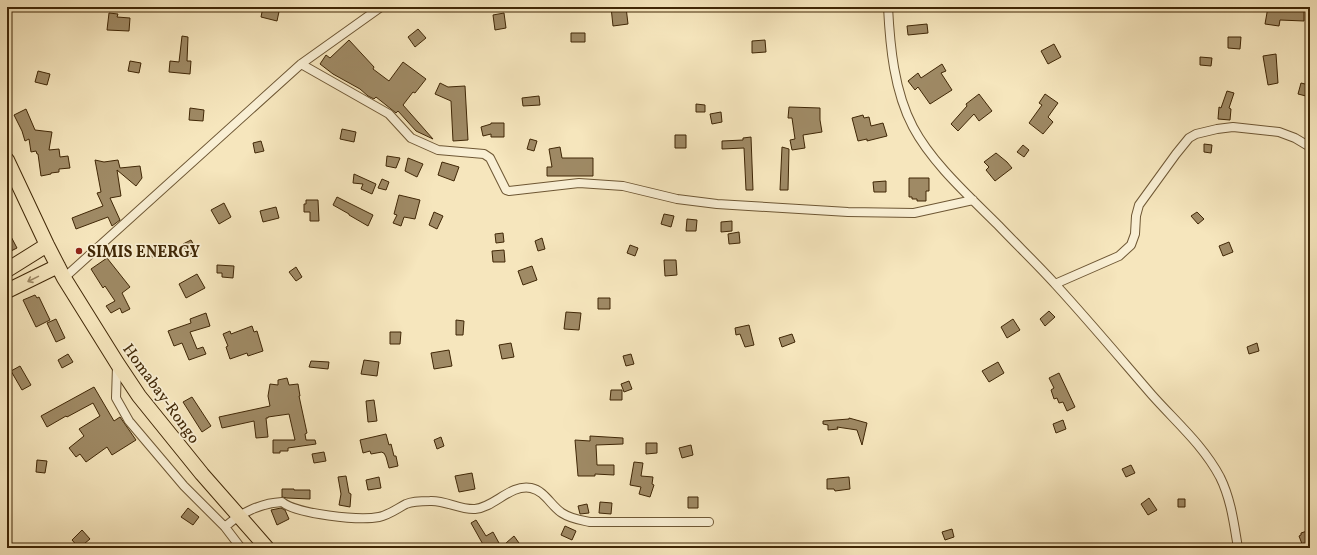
<svg xmlns="http://www.w3.org/2000/svg" width="1317" height="555" font-family="Vollkorn,serif">
<style>
.building{fill:#9f8a65;stroke:#402706}
.lines{fill:none;stroke-linecap:round;stroke-linejoin:round}
.street-casing{stroke:#6e5734;stroke-width:10}
.highway-casing{stroke:#402706;stroke-width:16}
.street{stroke:#f9efd4;stroke-width:8}
.highway{stroke:#f6e6bd;stroke-width:14}
.oneway{stroke:#9b8662}
.poi-dot{fill:#8f2418;stroke:#f9efd4;stroke-width:1.5}
.labels{text-anchor:middle;stroke-width:3.5;stroke-linejoin:round;paint-order:stroke}
.poi-label{font-size:16px;font-weight:bold;fill:#402706;stroke:#f9efd4;text-anchor:start}
.street-label{font-size:16px;fill:#402706;stroke:#f9efd4}
</style>
<rect width="100%" height="100%" fill="#f6e6bd"/>
<filter id="stains"><feTurbulence type="fractalNoise" baseFrequency=".005" numOctaves="4"/><feColorMatrix values="0 0 0 0 .2 0 0 0 0 .09 0 0 0 0 .02 0 0 0 .5 -.17"/></filter>
<radialGradient id="worn" r=".72"><stop offset=".6" stop-color="#630" stop-opacity="0"/><stop offset="1" stop-color="#630" stop-opacity=".3"/></radialGradient>
<!-- building -->
<path class="building" d="M263,7H280L277,21L261,17Z
M611,7H626L628,24L613,26Z
M1268,7L1285,8V7H1304V21L1280,20L1279,26L1265,24Z
M109,13L118,14L117,17L130,18L129,31L107,30Z
M504,13L506,28L495,30L493,15Z
M927,24L928,33L908,35L907,26Z
M418,29L426,38L415,47L408,37Z
M571,33H585V42H571Z
M182,36L188,37L187,61H191L190,74L169,72L170,61L179,62Z
M1228,37H1241L1240,49L1228,48Z
M349,40L374,67L373,69L389,81L403,62L426,79L415,93L413,92L403,105L433,139L416,131L398,111L396,113L376,97L374,99L368,96L360,89L333,74L320,64L326,55L330,58Z
M765,40L766,52L752,53V41Z
M1054,44L1061,57L1048,64L1041,51Z
M1276,54L1278,83L1268,85L1263,56Z
M1200,57L1212,58L1211,66L1200,65Z
M130,61L141,63L139,73L128,71Z
M942,64L946,71L941,73L952,90L930,104L918,87L915,90L908,81L918,73L921,78Z
M38,71L50,74L47,85L35,82Z
M440,83L448,87L465,86L468,140L453,141L451,101L435,94Z
M1301,83L1309,85L1306,96L1298,94Z
M1227,91L1234,93L1229,108L1231,109L1230,120L1218,119L1219,107L1221,108Z
M979,94L992,111L979,121L974,114L958,131L951,124L967,106L966,104Z
M1045,94L1058,103L1048,117L1053,122L1043,134L1029,123L1042,105L1039,103Z
M539,96L540,105L523,106L522,98Z
M696,104L705,105V112H696Z
M789,107L820,108V120L822,132L803,135L805,148L792,150L790,140L795,139L792,118H788Z
M190,108L204,110L203,121L189,120Z
M26,109L35,130L52,132L49,150L59,149L60,157L68,156L70,168L59,169V172L51,173V174L41,176L38,154H37L36,151L31,152L29,139L25,141L22,131L14,115Z
M721,112L722,122L712,124L710,114Z
M863,115L864,118L869,117L871,126L883,123L887,136L867,141V139L858,141L852,118Z
M491,123H504V137H491V134L483,136L481,127L491,124Z
M342,129L356,132L354,142L340,139Z
M675,135H686V148H675Z
M751,137L753,190H746L744,148L722,149V141L743,140V138Z
M530,139L537,141L534,151L527,149Z
M261,141L264,151L255,153L253,143Z
M1204,144L1212,145L1211,153L1204,152Z
M1023,145L1029,150L1024,157L1017,152Z
M560,147L562,158H593V176H547V167H552L549,149Z
M782,147L789,149L788,190H780Z
M996,153L1007,162L1012,168L995,181L986,170L989,167L984,162Z
M387,156L400,158L396,168L386,166Z
M408,158L423,164L417,177L405,171Z
M95,160L104,162L118,160L120,168L140,166L142,178L136,186L117,170L121,196L110,198L120,220L112,226L108,217L76,229L72,218L103,206L97,193L101,192Z
M442,162L459,167L454,181L438,175Z
M354,174L376,184L372,194L361,189L363,184L353,183Z
M909,178H929V191H926V201H917V199H912V197H909Z
M382,179L389,182L386,190L378,188Z
M886,181V192H874L873,182Z
M399,195L420,200L415,219L404,217L401,226L393,223L397,215L394,214Z
M337,197L373,215L368,226L349,215V214L333,205Z
M306,200H318L319,221H310V212H304V204H306Z
M224,203L231,217L219,224L211,210Z
M276,207L279,218L263,222L260,211Z
M434,212L443,216L437,229L429,225Z
M1197,212L1204,219L1198,224L1191,216Z
M664,214L674,216L671,227L661,224Z
M687,219L697,220L696,231H686Z
M732,221V231L721,232V222Z
M7,229L17,248L7,253Z
M739,232L740,243L729,244L728,234Z
M503,233L504,242L496,243L495,234Z
M542,238L545,249L538,251L535,241Z
M191,240L197,251L188,255L183,244Z
M1229,242L1233,252L1223,256L1219,246Z
M159,245L162,254L152,257L149,248Z
M630,245L638,248L635,256L627,253Z
M504,250L505,262H493L492,251Z
M107,258L130,287L122,293L130,309L122,313L120,308L111,313L106,306L115,301L105,286L103,288L91,269Z
M664,260H676L677,275L665,276Z
M217,265L234,266L233,278L222,277V273H217Z
M532,266L537,280L523,285L518,271Z
M296,267L302,277L296,281L289,272Z
M197,274L205,288L186,298L179,284Z
M35,295L37,298L39,297L50,320L36,327L23,300Z
M598,298H610V309H598Z
M1049,311L1055,317L1045,326L1040,319Z
M566,312L581,313L579,330L564,329Z
M206,313L210,326L190,332L197,349L203,347L206,354L189,360L182,343L174,346L168,331L191,323L190,319Z
M56,319L65,338L56,342L47,323Z
M1013,319L1020,330L1007,338L1001,327Z
M456,320L464,321L463,335H456Z
M749,325L754,345L745,347L740,334L736,335L735,328Z
M252,326L254,332L257,331L263,351L248,356L247,353L230,359L226,347L228,346L223,334L230,331L231,334Z
M390,332H401L400,344H390Z
M792,334L795,342L782,347L779,338Z
M511,343L514,357L502,359L499,345Z
M1257,343L1259,351L1249,354L1247,347Z
M449,350L452,366L434,369L431,353Z
M68,354L73,362L62,368L58,360Z
M631,354L634,364L626,366L623,356Z
M364,360L379,362L377,376L361,374Z
M311,361L329,362L328,369L309,367Z
M998,362L1004,373L989,382L982,371Z
M20,366L31,385L22,390L11,371Z
M1059,373L1075,407L1067,411L1063,402L1059,403L1057,398L1054,399L1051,390L1054,388L1049,378Z
M287,378L289,385L298,384L300,396H299L307,433L305,434L306,440H315L316,444L288,448V451H280V453H273V440H295L289,414L268,417V418H266L268,437L256,438L254,421L222,428L219,417L270,406L268,396L270,384L278,385V380Z
M629,381L632,389L624,392L621,384Z
M94,387L114,421L120,417L136,440L112,455L107,447L86,462L80,454L76,457L69,448L84,436L79,429L100,416L93,403L67,417L66,416L47,427L41,416Z
M611,390H622V400H610Z
M192,397L211,426L202,432L183,402Z
M374,400L377,421L368,422L366,401Z
M849,418L867,423L862,445L857,430L837,427L838,429L828,430V425L823,424V421L849,419Z
M1063,420L1066,429L1056,433L1053,424Z
M386,434L389,445L391,444L394,456H396L398,466L389,468L386,457L384,453H383L382,452L371,454L370,451L363,453L360,440Z
M590,436L623,438V444L596,445L597,465H614V475L595,474V476H578L575,440L590,441Z
M441,437L444,446L437,449L434,440Z
M646,443H657V453L646,454Z
M691,445L693,455L682,458L679,448Z
M324,452L326,461L314,463L312,454Z
M37,460L47,461L45,473L36,472Z
M634,462L643,463L641,476L653,477L652,484L654,485L650,497L639,494L641,487L630,485Z
M1131,465L1135,473L1126,477L1122,469Z
M472,473L475,489L459,492L455,476Z
M346,476L349,493L351,494L350,507L339,505L341,494L338,477Z
M379,477L381,488L368,490L366,480Z
M849,477L850,489L835,491L834,489H827V479Z
M282,489H294V490H310V499L287,498L282,497Z
M688,497H698V508H688Z
M1149,498L1157,510L1148,515L1141,504Z
M1178,499H1185V507H1178Z
M600,502L612,503L611,514L599,513Z
M587,504L589,513L580,514L578,506Z
M188,508L199,517L193,525L181,517Z
M281,508L285,510L289,519L277,525L271,510Z
M476,520L486,536L493,532L499,543L490,548H485L471,523Z
M565,526L576,531L572,540L561,535Z
M952,529L954,537L945,540L942,532Z
M82,530L90,539L79,548L72,540Z
M1310,530V548H1306L1304,543L1302,544L1299,536L1301,535V533Z
M514,536L519,543L513,548H509L506,543Z"/>
<g class="lines">
<defs>
<path id="street" d="M888,7C890,46 894,91 913,127C932,163 969,196 998,225C1017,245 1037,264 1056,285C1089,321 1120,358 1152,395C1176,422 1203,445 1220,477C1231,499 1234,524 1238,548
M301,64L389,114L411,138L438,150L484,154L490,158L506,190L509,191L579,183L623,186L677,199L717,204L848,212L914,213L973,200
M64,278L301,64L381,7
M1055,284L1119,256L1131,245L1135,234L1136,216L1139,205L1176,154L1189,138L1196,134L1217,129L1233,127L1279,132L1295,138L1310,147
M117,366L116,398L129,421L184,486L225,527L241,548
M225,527C240,513 261,503 282,502C297,514 359,521 379,517C389,515 398,508 406,504C413,501 423,501 430,501C445,500 460,510 475,509C495,507 510,484 531,488C545,491 551,506 562,513C571,519 580,520 590,522H709"/>
<path id="highway" d="M7,160L47,245L64,278L117,363L139,396L202,474L267,548
M7,270L47,245
M7,291L58,266"/>
</defs>
<!-- street casing -->
<use href="#street" class="street-casing"/>
<!-- highway casing -->
<use href="#highway" class="highway-casing"/>
<!-- street -->
<use href="#street" class="street"/>
<!-- highway -->
<use href="#highway" class="highway"/>
</g>
<!-- one-way arrows -->
<defs><path id="oneway-shaft" d="M-6 0H5M1.5-3L5.5 0L1.5 3" fill="none" stroke-width="1.6" stroke-linecap="round" stroke-linejoin="round"/></defs>
<use class="oneway" href="#oneway-shaft" transform="translate(33 279) rotate(154)"/>
<!-- markers -->
<circle class="poi-dot" cx="79" cy="251" r="4"/>
<g class="labels">
<!-- poi labels -->
<g class="poi-label">
<text x="87" y="257">SIMIS ENERGY</text>
</g>
<!-- street labels -->
<g class="street-label">
<text transform="translate(162 393) rotate(54)" y="6">Homabay-Rongo</text>
</g>
</g>
<!-- margin -->
<rect width="1317" height="555" fill="none" stroke="#f6e6bd" stroke-width="24"/>
<rect x="8" y="8" width="1301" height="539" fill="none" stroke="#402706" stroke-width="2"/>
<rect x="12" y="12" width="1293" height="531" fill="none" stroke="#402706"/>
<rect width="100%" height="100%" filter="url(#stains)"/>
<rect width="100%" height="100%" fill="url(#worn)"/>
</svg>
